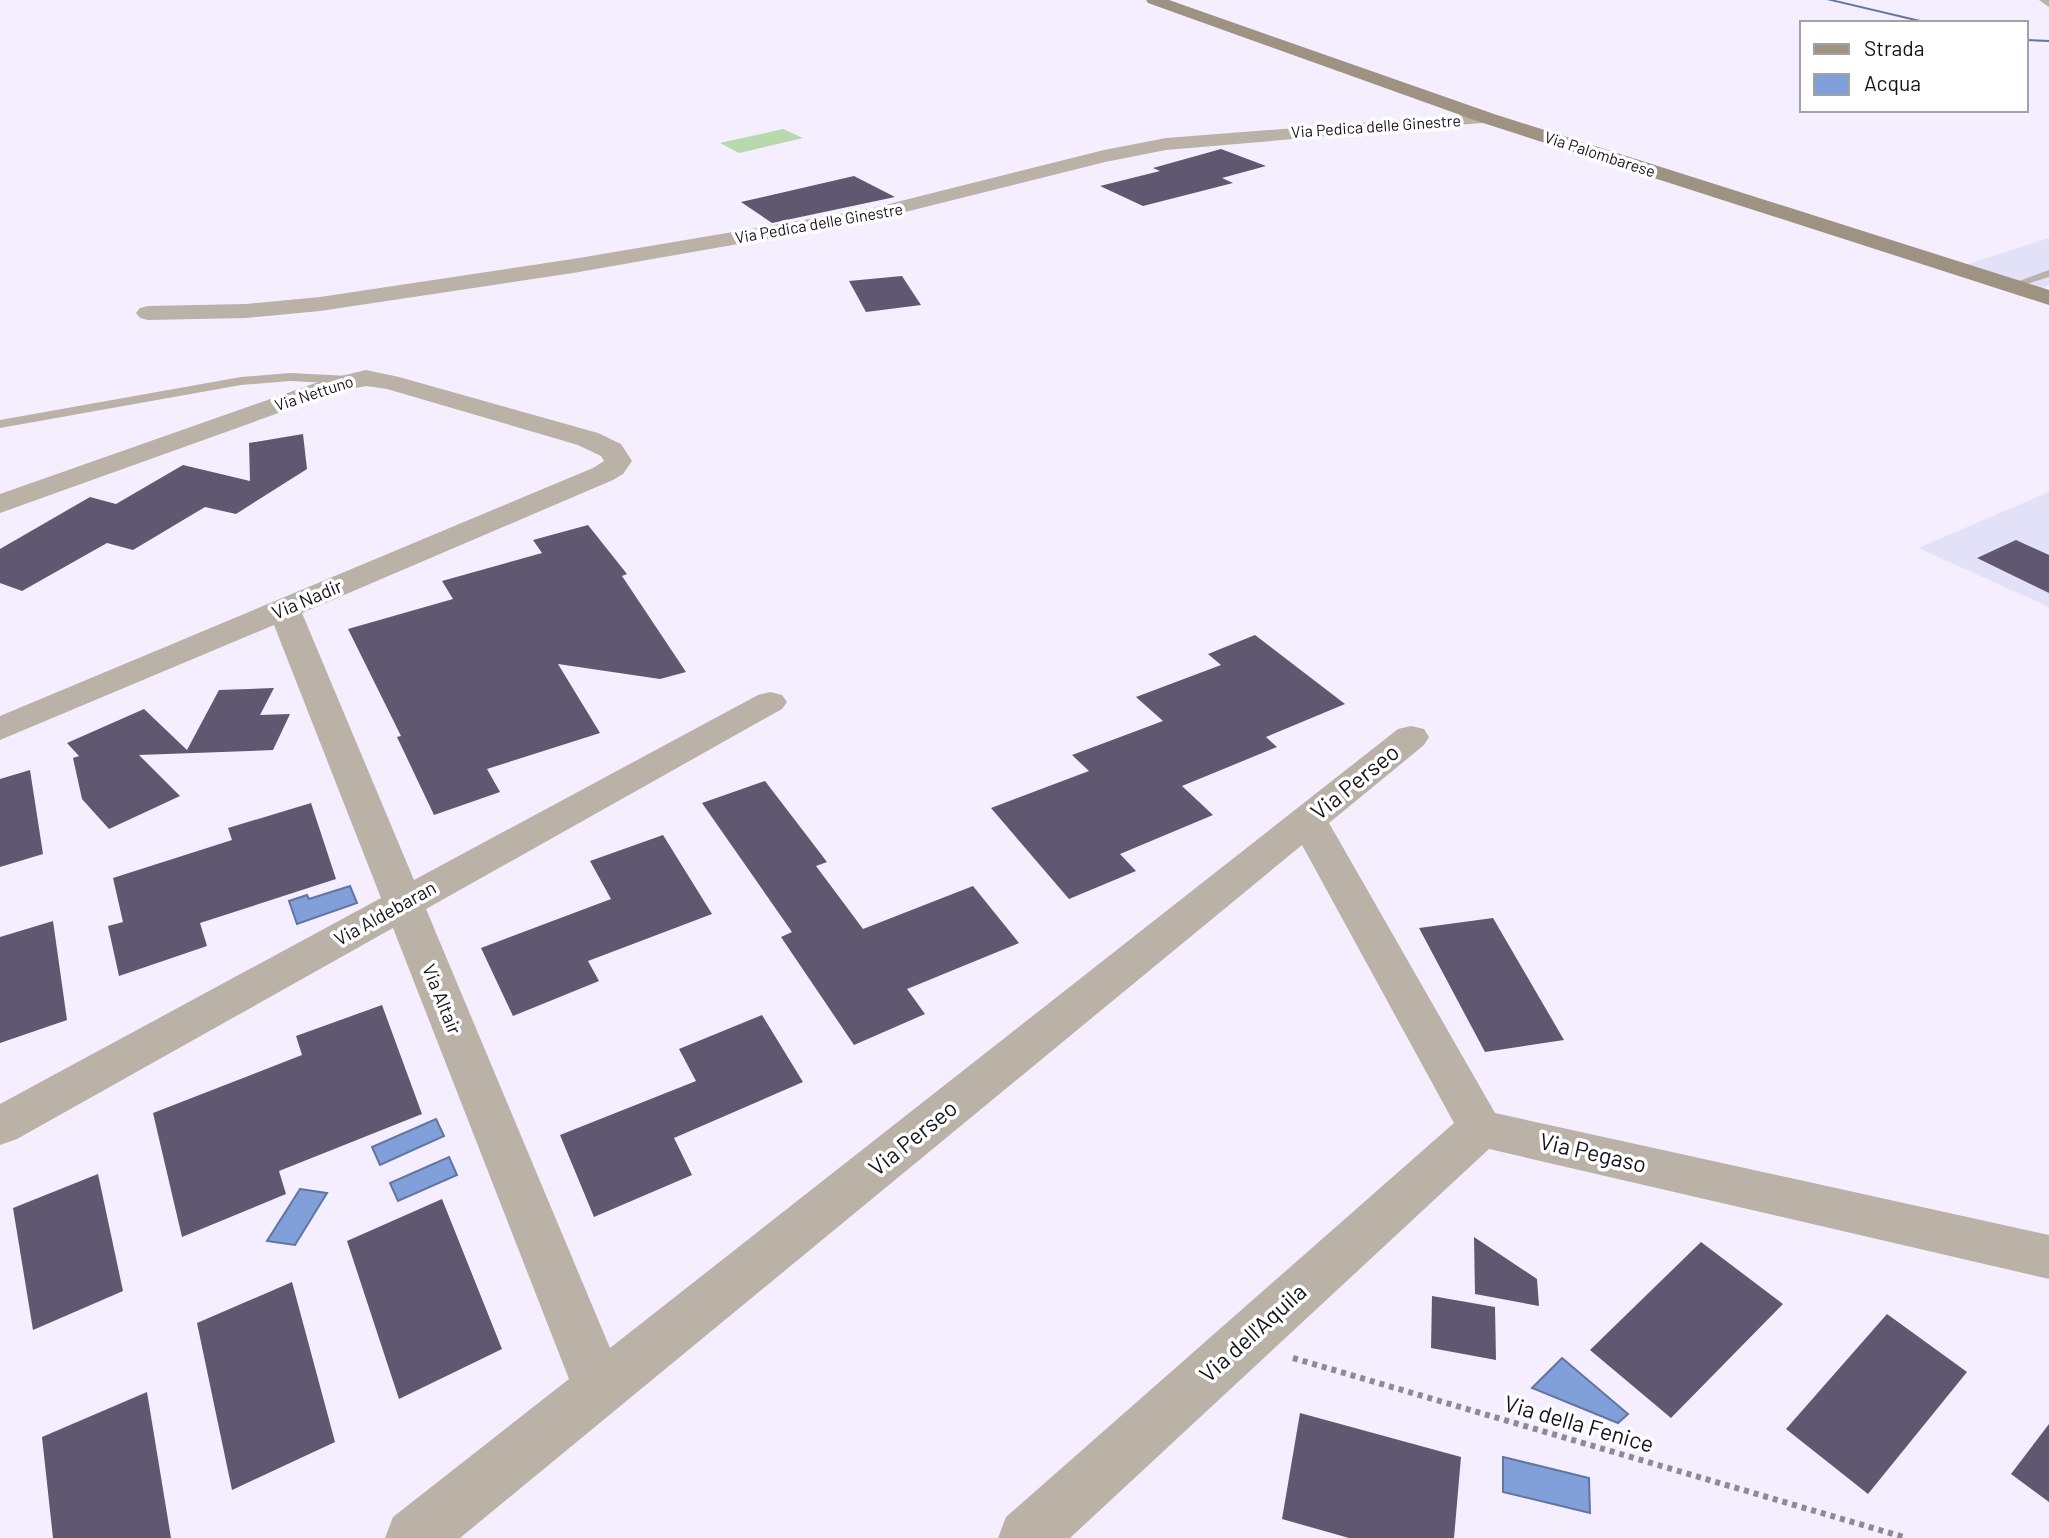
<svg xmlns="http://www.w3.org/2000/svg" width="2049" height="1538" font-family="Barlow,sans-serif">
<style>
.industrial{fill:#e3e1f7}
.green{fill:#b7d9ad}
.water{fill:#819fd8;stroke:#6175a0;stroke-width:2}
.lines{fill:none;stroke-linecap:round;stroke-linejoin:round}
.stream{fill:#6175a0;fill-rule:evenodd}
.building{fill:#605870}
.path{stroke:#8d8996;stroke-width:6;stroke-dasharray:5 5;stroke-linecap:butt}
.lane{fill:#bab2a7;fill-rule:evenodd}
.street{fill:#bab2a7;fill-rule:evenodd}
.secondary{fill:#9e9283;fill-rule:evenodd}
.labels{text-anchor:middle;stroke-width:7;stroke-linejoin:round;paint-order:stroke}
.far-street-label{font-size:16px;fill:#16131c;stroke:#fff}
.street-label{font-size:19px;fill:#16131c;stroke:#fff}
.near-street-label{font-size:23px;fill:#16131c;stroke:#fff}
</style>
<rect width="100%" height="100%" fill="#f4eeff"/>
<!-- industrial -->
<path class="industrial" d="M2049,238V285L2040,289L1965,265Z
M2049,492V607L1918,548Z"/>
<!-- green -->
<path class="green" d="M783,129L803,138L739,153L720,143Z"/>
<!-- water -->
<path class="water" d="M350,886L357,903L297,924L289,901L307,895L309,899Z
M436,1119L444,1136L380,1165L372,1147Z
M449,1157L457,1175L398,1201L390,1183Z
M300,1189L327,1193L295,1245L267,1241Z
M1562,1358L1628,1414L1618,1423L1532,1388Z
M1503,1457L1589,1478L1590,1513L1503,1492Z"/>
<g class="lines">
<!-- stream -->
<path class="stream" d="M1827,0H1835L1933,23H1924Z
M2026,39L2049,40V42L2026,41Z"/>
</g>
<!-- building -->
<path class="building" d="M1221,149L1266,166L1222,178L1233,183L1143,206L1100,186L1160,171L1153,168Z
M854,176L895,197L772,223L741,202Z
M902,276L921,305L866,312L849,281Z
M303,434L307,469L236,514L205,507L133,550L107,543L22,591L0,583V549L90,497L116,504L183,465L250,481L249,443Z
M588,525L627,574L622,576L686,672L660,679L558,664L600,733L487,769L500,792L434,815L397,737L401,736L348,629L453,599L442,581L542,553L533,540Z
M2016,540L2049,555V593L1977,558Z
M1255,635L1345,704L1266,737L1277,747L1182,786L1213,815L1120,854L1136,871L1069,899L991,808L1089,771L1072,755L1163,721L1136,697L1221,665L1208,654Z
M274,688L260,715L290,714L273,750L139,755L180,796L109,829L82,799L73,758L79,756L67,743L144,709L187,750L219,690Z
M30,770L43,854L0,867V779Z
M765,781L827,862L816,866L863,929L973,886L1019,943L907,989L925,1014L854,1045L781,937L792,932L702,803Z
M311,803L336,879L200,923L207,946L119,976L108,926L123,922L113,878L232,840L228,828Z
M663,835L712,914L588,961L599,981L513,1016L481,948L611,899L590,861Z
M1493,918L1564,1040L1485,1052L1419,928Z
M53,921L67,1020L0,1043V937Z
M382,1005L422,1114L279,1171L286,1194L182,1237L153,1113L302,1055L296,1036Z
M762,1015L803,1082L674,1138L692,1175L594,1217L560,1135L696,1081L679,1049Z
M98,1174L123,1291L33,1330L13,1208Z
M442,1199L502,1349L399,1399L347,1241Z
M1474,1237L1537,1279L1539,1306L1475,1294Z
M1701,1242L1783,1304L1671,1418L1590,1350Z
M292,1282L335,1442L232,1490L197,1323Z
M1432,1296L1495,1307L1496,1360L1431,1348Z
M1887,1314L1967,1372L1868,1494L1786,1429Z
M147,1392L171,1538H53L42,1437Z
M1300,1413L1461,1457L1454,1538H1349L1282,1519Z
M2049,1424V1502L2011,1474Z"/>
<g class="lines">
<!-- path -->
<path class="path" d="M1293,1358L1907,1538"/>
<!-- lane -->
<path class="lane" d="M2049,270V277L2011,289L2006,286Z
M290,373L349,376L355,380L349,384L290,381L241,385L0,428V420L241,377Z"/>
<!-- street -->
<path class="street" d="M2039,0H2049V7Z
M1487,113L1493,114L1496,118L1493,122L1166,150L1105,162L869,221L573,273L320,311L246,318L148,320L140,318L136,313L140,308L148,306L246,304L320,297L573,259L869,209L1104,150L1166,138Z
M366,370L399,377L598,433L621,444L632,461L623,474L613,480L302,613L414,880L758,695L770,692L782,695L787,702L782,709L426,909L610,1348L1398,729L1411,726L1424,729L1429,737L1424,745L1329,823L1495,1113L2049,1235V1279L1489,1149L1070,1538H998L1006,1517L1454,1123L1302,845L460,1538H385L393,1517L569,1379L393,928L17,1139L0,1145V1104L381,898L274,625L0,740V716L593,468L604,461L601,456L578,445L387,389L366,386L340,391L0,513V494L324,380Z"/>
<!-- secondary -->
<path class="secondary" d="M1146,0H1169L1494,114L2049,290V305L1480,122L1148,3Z"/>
</g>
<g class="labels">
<!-- far-street labels -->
<g class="far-street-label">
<text transform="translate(1376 126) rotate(-4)" y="6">Via Pedica delle Ginestre</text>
<text transform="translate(1600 154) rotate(18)" y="6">Via Palombarese</text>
<text transform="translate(819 223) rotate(-10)" y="6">Via Pedica delle Ginestre</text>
<text transform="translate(314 393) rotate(-18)" y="6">Via Nettuno</text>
</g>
<!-- street labels -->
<g class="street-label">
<text transform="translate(307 599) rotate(-23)" y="7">Via Nadir</text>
<text transform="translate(385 913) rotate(-29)" y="7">Via Aldebaran</text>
<text transform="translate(442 999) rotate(68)" y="7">Via Altair</text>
</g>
<!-- near-street labels -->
<g class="near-street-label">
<text transform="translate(1355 782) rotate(-39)" y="8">Via Perseo</text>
<text transform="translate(913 1138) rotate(-39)" y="8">Via Perseo</text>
<text transform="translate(1593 1153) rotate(13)" y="8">Via Pegaso</text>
<text transform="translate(1253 1333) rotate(-42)" y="8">Via dell'Aquila</text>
<text transform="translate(1579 1424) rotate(16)" y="8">Via della Fenice</text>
</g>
</g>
<!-- legend -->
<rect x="1800" y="21" width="228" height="91" fill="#ffffff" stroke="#a2a1a4" stroke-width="2"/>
<rect x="1814" y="44" width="35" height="10" fill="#9e9283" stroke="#a2a1a4" stroke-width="2"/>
<text x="1864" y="56" font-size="21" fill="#16131c">Strada</text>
<rect x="1814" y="74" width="35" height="21" fill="#819fd8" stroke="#a2a1a4" stroke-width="2"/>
<text x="1864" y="91" font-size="21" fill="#16131c">Acqua</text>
</svg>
